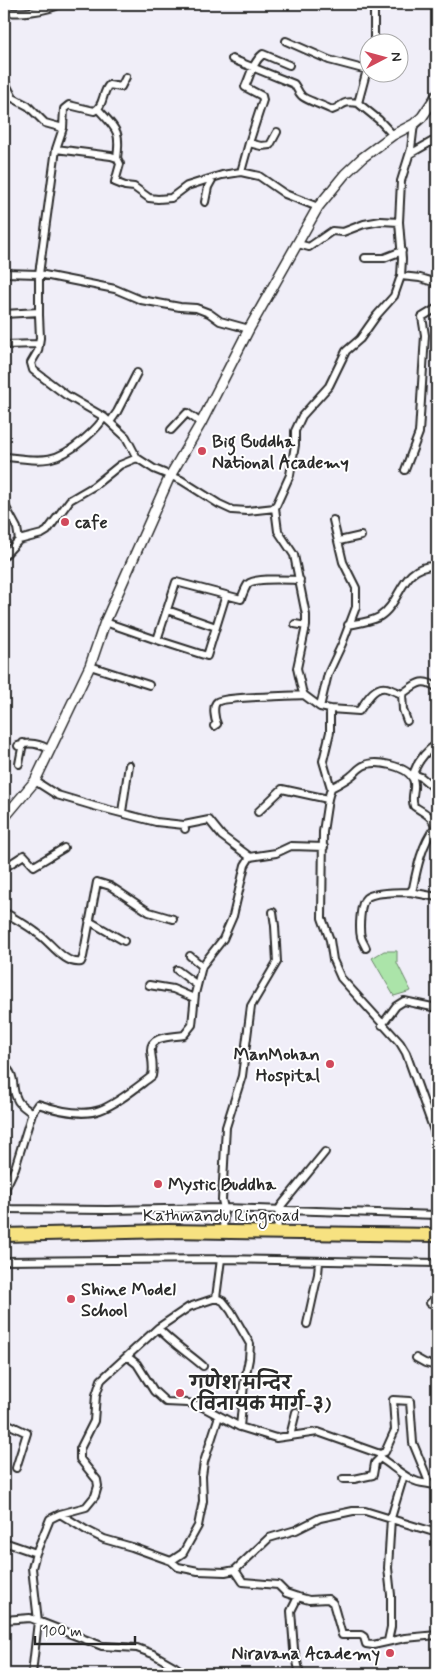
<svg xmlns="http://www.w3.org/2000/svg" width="441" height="1678" font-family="Mynerve,'Playpen Sans Deva',sans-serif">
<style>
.green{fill:#abe4a9;stroke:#6b886a}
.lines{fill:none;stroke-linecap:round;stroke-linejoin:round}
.street-casing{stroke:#2b2b2b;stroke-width:10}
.secondary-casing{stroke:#2b2b2b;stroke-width:12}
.highway-casing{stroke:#2b2b2b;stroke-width:16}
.street{stroke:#fff;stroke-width:6}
.secondary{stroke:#fff;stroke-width:9}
.highway{stroke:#f7e281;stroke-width:12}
.poi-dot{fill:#d1495b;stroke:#fff;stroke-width:2}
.labels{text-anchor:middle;stroke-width:4;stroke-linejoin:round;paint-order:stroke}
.poi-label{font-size:18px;font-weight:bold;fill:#2b2b2b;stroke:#fff;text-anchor:start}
.street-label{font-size:18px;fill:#2b2b2b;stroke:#fff}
</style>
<rect width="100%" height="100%" fill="#f0eef8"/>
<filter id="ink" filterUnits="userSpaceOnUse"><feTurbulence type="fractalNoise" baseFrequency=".02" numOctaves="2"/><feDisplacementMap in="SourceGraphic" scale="10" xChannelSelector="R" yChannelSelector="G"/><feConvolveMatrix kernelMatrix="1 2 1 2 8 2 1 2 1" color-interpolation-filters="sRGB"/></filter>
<g filter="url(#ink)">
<!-- green -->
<path class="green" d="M384,951H397V963L411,991L394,996L372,958Z"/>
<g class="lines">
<defs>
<path id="street" d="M374,4V42
M4,10C15,16 49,10 60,4
M286,41L329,60L367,70
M232,59L294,84C297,88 298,92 301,95C303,99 325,106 332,110C344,106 341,100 358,103
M368,66L358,103L379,120L393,135
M4,80L13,98L28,106L45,123L63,128
M98,109C116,129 121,130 117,158
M414,124L411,149L401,181L399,222L402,259L401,276L394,296L377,315L360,339L346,351L329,386L302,416L295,431V445L290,475L275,508L278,531L294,555L306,615V626L297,668L302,690L304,695L320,707L330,709V732L323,761L331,788L328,799L323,832L322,918L330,940L333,960L341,978L400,1043L406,1053L437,1139
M249,143L261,146L270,145L277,132
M56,149L63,128L64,109L69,105L94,111C104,107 102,92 109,85L121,87L126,77
M410,154L431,142L437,141
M241,172L249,143L263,100L262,96L245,87C250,76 253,62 263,54L289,65
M205,202L208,187L213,178
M298,244L309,247L332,231L343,232L364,224L381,221L399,222
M365,258H384L402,251
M4,273L39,274L115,289L141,300L180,307L196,308L209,313L220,321L249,329
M401,276L420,278L437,283
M4,314L39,312
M4,345L39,344
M110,422L117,412L137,373
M171,430L187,413L201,423
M7,457C42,461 55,464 83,440C91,433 100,426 104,417
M405,470L419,433L425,335L422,317L437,308
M4,504L17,528L19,540L4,556
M275,508L247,511L232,510L219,504L181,480L154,469L137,458L126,437L104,417L66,395L33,370L31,363L38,351L40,338L39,315V274L56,149L111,156L117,158L120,164L115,182L125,186L134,187L149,198L158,199L171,198L187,186L222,175L241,172L259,176L285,194L318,207
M19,540L42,534L47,531L70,500L94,486L120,465L137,458
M339,541L361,536
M226,595L207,656L157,640L176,582L241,599C243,594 245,588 248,584C255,577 290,580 300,580
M167,610L216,627
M105,622L157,640
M295,624L306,626
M348,625C358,623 370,622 379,617C402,603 400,566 434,566L437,575
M90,666L149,685
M402,694L403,710L407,721
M320,707L328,674L342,644L356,607V588L343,562L333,520
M330,709L359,711C365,703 374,685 386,688C391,689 396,692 402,694C415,685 422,676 437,688
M214,726L217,724C215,720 212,706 217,702C223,697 291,696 304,695
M18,746C28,741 41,744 50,750
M19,764L23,743
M413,774C418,761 425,751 437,744
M411,775L413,774L421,777L433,787
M35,781L57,795L94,806L156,822L184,825L185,829
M331,788C338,784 345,781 351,776C355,773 359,768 363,766C375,759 407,766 413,779C417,788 410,796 414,806C422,812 434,816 435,827C422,844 417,868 413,888L410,892C400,892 373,892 366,898C360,903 359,929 361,937C362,941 365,945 366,948
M122,812L129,765
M258,812L282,789L328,799
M184,825L209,820L222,836L250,857
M4,868L24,855L34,866L64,848
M410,892L437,897
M4,912C15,919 27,925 37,933C50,941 64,965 81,962L83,957L97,882L110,886L149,912L173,919
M89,921L124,941
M4,923L11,916
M4,941L5,944
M190,956L202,966
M177,970L197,985
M149,985L173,989L194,998
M382,1025L396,1006L404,1001L437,1008
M4,1066C18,1077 10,1086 17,1099C19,1105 27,1109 32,1113
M4,1209L6,1187L15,1168L32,1113L38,1104C56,1110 81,1117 100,1110C117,1104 137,1087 152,1076C154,1066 152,1061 151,1051C150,1035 173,1037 184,1035L192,1025L195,994L202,966L223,939L233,916L245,865L250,857L276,853L291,846L324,847
M4,1209L107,1210L224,1208L437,1215
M223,1232L224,1208L222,1200L226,1127L242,1076L251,1006L277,962L275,926L273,912
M277,1233L279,1210L281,1206L325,1152
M4,1261L221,1259L437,1263
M216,1298L223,1301L231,1311L250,1344L249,1359L244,1384L240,1427
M430,1303L433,1300H437
M307,1324L318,1274L319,1262
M158,1328C172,1343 188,1353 203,1366
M128,1357L137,1364L154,1391L166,1402L188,1403L201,1406L240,1427L276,1438L318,1432L380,1454V1458C392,1465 404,1478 418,1482C425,1484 430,1483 437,1486
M416,1358L425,1363L437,1366
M4,1422L27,1433L16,1468
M290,1436L296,1412
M380,1454L385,1452L395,1430L393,1400L410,1401L413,1443L429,1482
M343,1479H354L373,1475L375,1463L380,1458
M60,1514L86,1507L95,1496L98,1486L97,1480L80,1459V1449L94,1421L96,1395L101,1380L158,1328L189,1307L216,1298L221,1259
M4,1542L36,1553
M171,1561L183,1553L198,1526L203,1501L202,1476L204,1462L219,1416
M235,1570L243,1582L278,1585L286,1593L298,1597L309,1600L328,1599L333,1603L342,1635H361L364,1637L366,1644L373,1645L405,1638L437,1635
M298,1597L291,1611L294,1649L300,1674
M4,1620L30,1618L102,1646L137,1648L153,1654L174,1666L185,1674
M388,1641L391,1627V1595L388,1568L391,1518L404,1475
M32,1674L38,1621L32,1568L36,1553L50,1519L60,1514L86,1530L104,1539L132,1547L171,1561L178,1567L198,1571L225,1572L235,1570L269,1538L296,1530L320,1518L353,1511H365L437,1533"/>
<path id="secondary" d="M4,818L35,781L90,666L105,622L170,476L201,423L249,329L318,207L345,174L362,158L393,135L414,124L422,117L437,95"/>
<path id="highway" d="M4,1235L168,1231L437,1235"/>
</defs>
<!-- street casing -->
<use href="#street" class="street-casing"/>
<!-- secondary casing -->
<use href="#secondary" class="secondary-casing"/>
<!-- highway casing -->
<use href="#highway" class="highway-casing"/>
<!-- street -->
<use href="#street" class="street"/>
<!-- secondary -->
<use href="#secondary" class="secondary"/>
<!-- highway -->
<use href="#highway" class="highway"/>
</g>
</g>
<!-- markers -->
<g class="poi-dot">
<circle cx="202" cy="451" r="5"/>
<circle cx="65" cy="522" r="5"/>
<circle cx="330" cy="1064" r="5"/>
<circle cx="158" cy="1184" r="5"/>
<circle cx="71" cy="1299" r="5"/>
<circle cx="180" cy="1393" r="5"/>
<circle cx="390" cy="1653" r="5"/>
</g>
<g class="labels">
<!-- poi labels -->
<g class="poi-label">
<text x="212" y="447">Big Buddha<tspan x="212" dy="21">National Academy</tspan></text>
<text x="75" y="528">cafe</text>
<text x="320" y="1060" text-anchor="end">ManMohan<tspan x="320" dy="21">Hospital</tspan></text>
<text x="168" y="1190">Mystic Buddha</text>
<text x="81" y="1295">Shine Model<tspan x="81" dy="21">School</tspan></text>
<text x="190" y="1389">गणेश मन्दिर<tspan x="190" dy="21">(विनायक मार्ग-३)</tspan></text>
<text x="380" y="1659" text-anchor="end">Niravana Academy</text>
</g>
<!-- street labels -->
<g class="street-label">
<text x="221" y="1221">Kathmandu Ringroad</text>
</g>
</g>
<!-- margin -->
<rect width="441" height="1678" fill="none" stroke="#fff" stroke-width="20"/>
<rect x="10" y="10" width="421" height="1658" fill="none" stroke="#2b2b2b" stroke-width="2" filter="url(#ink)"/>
<!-- north arrow -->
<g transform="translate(384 58) rotate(84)"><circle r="24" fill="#ffffff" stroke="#aaaaaa"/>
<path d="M0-4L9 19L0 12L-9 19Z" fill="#d1495b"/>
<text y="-8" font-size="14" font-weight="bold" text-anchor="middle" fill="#2b2b2b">N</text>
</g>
<!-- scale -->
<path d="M35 1636v8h100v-8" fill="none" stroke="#2b2b2b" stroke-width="2.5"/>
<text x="42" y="1636" font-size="15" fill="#2b2b2b" stroke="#ffffff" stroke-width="4" paint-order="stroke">100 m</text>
</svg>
